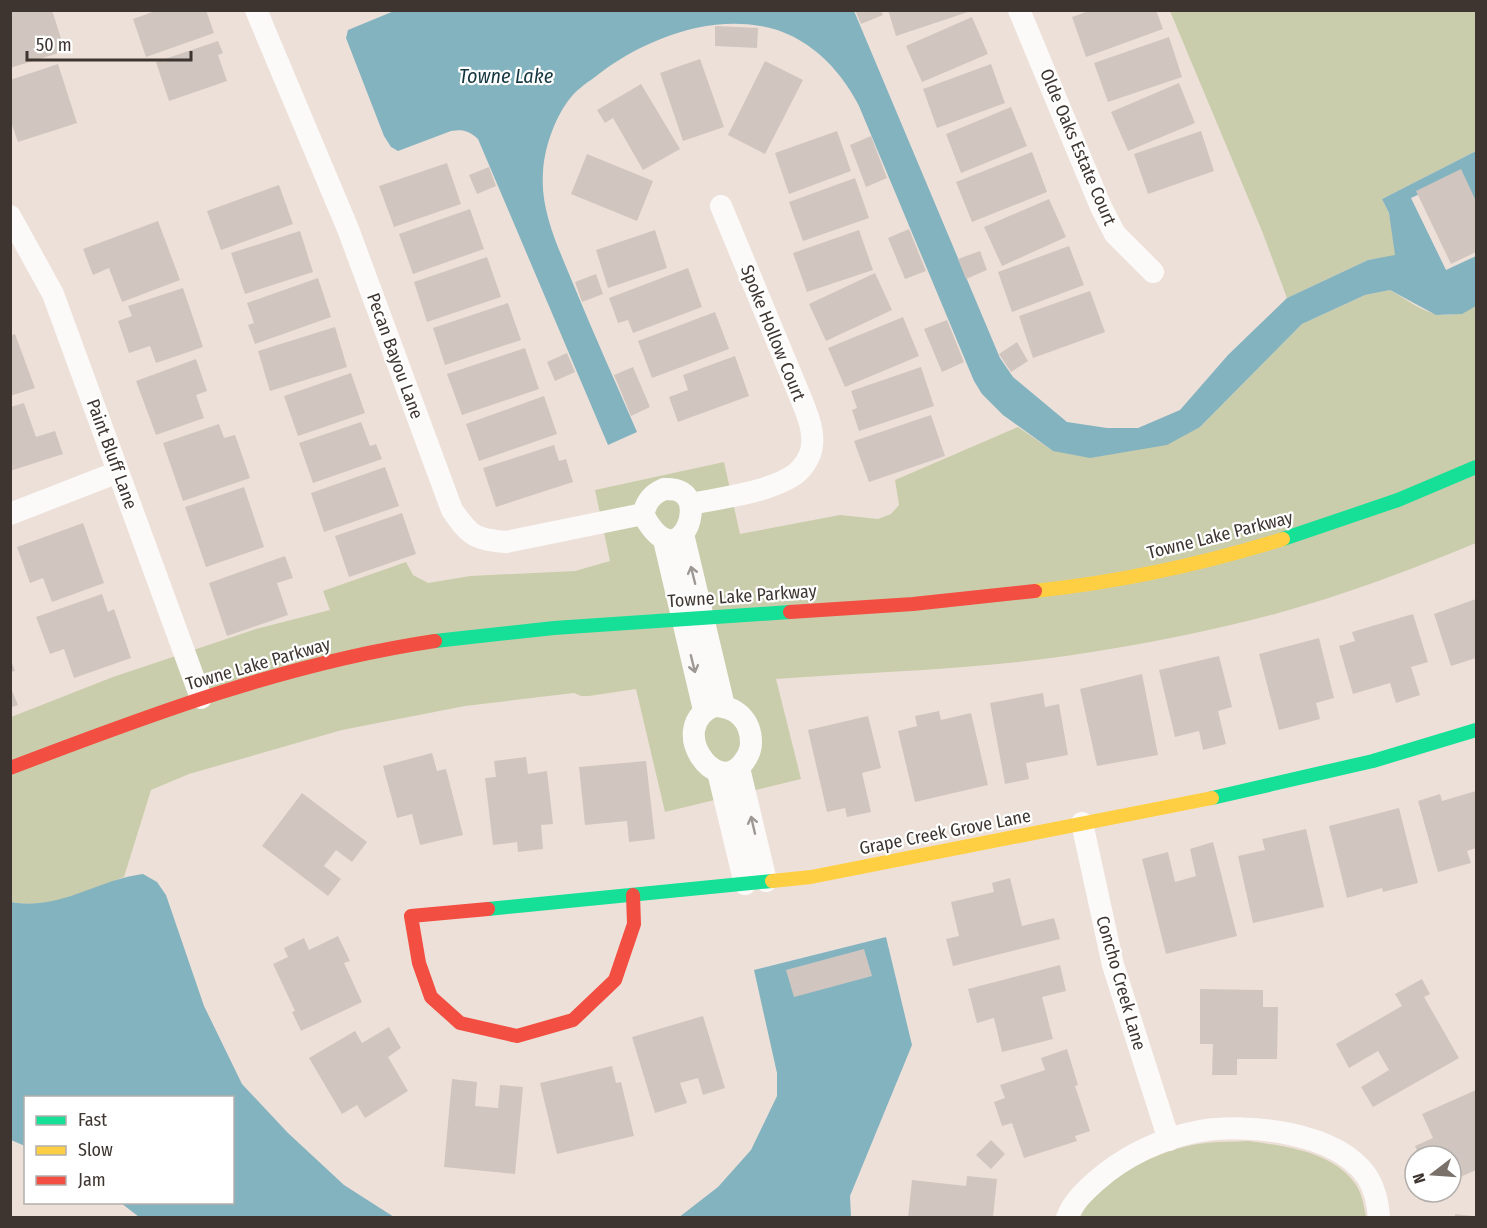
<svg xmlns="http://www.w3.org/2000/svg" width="1487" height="1228" font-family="'Fira Sans Condensed',sans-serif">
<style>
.green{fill:#cacdab}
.water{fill:#84b3c0}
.pier{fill:#ede0d8}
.building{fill:#d0c6bf}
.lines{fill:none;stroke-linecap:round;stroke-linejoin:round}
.street{stroke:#fcfaf9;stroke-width:22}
.fast{stroke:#16e098;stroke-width:14}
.slow{stroke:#ffcf43;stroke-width:14}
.jam{stroke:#f24e42;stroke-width:14}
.oneway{stroke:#9d9894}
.labels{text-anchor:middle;stroke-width:4.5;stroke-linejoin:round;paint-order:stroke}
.street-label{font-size:18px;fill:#3e3530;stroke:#fff}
.water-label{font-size:20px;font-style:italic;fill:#143741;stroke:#fff}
</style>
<rect width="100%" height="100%" fill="#ede0d8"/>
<!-- green -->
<path class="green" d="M1170,11H1476V151L1382,199L1389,213L1396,256L1368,260L1287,298L1262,231Z
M1390,290C1422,309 1439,326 1476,306V543C1411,570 1344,595 1275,614C1206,632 1136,646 1066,656C970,670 872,672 776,679L801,779L665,812L636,689L589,696H581L574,693L465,706L342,730L189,774L151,790L124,877C87,891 51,910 11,902V717L113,677L256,629L330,610L323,591L406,562L413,575L428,583L470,576L575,571L610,561L595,490L724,462L740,534L840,515L878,519L891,514L899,505L895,480L1018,427L1053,451L1200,427L1302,324L1365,295Z
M1248,1141C1284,1146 1330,1151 1354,1182C1362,1192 1364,1206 1366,1217L1080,1218C1098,1177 1164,1147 1206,1143C1220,1141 1234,1142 1248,1141Z"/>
<!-- water -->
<path class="water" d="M394,11H854L1000,358L1013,377L1067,422L1107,428H1138L1180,410L1228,355L1287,298L1368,260L1395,255L1389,213L1382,199L1476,151V306L1462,314L1436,315L1390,290L1365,295L1302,324L1200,427L1167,445L1090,458L1053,451L1003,415L982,394L974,381L859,106C839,67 805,33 760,26C703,16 639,42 595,77C585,84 575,91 568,101C554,120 544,149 543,173C540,212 560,251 574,286C594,335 616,383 637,432L608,445L478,139C469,131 463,129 451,131L398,151L391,147L384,136L346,38L348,30Z
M143,874L157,882L166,895L204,1006L242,1084L288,1133L344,1185L394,1217H139L121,1203L232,1202V1098H26L25,1146L11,1140V902C60,911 96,880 143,874Z
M886,937L912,1045L850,1196L851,1217L678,1218L718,1187L751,1150L777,1096V1073L754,970Z"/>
<!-- pier -->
<path class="pier" d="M1452,179L1476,225V256L1446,270L1411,198Z"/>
<!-- building -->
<path class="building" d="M10,10H52L65,51L10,68Z
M158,10H206L214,33L146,57L133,19Z
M855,10H881L883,15L861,24Z
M888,10H971V11L896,36Z
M1092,10H1156L1163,29L1086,57L1072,17Z
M972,17L988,54L922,82L906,46Z
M715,26L758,28L757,48L715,46Z
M1169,37L1182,77L1108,102L1094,63Z
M218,41L223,53L218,55L227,81L169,101L156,62Z
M700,59L724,127L683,141L660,73Z
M765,61L803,80L765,154L728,135Z
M58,64L77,123L18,142L10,119V80Z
M991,64L1005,103L937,128L923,89Z
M1179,83L1195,123L1128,151L1111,112Z
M641,84L680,149L643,170L613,118L605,123L597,110Z
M1011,107L1027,146L961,173L946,134Z
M837,131L851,171L789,194L775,153Z
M1201,131L1214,171L1148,194L1134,154Z
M871,136L887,178L866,187L850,145Z
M1032,152L1047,192L972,222L956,182Z
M587,154L653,181L637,221L571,194Z
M447,163L461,204L394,227L379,186Z
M489,167L496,186L477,194L469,175Z
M1461,169L1476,201V252L1451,264L1416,191Z
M855,178L869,218L803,241L789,202Z
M279,185L293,224L221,250L207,211Z
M1049,199L1066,237L1002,266L984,227Z
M470,209L484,249L413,274L399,234Z
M158,221L180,280L122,302L109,268L93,275L83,249Z
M909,229L926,271L905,279L888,238Z
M655,230L667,268L608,288L596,250Z
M859,230L873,270L807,292L793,253Z
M300,231L313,272L245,294L231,253Z
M1069,246L1084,285L1012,312L998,272Z
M980,251L987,270L966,279L958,259Z
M487,257L501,297L427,322L414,282Z
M688,268L702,307L633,333L628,320L618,323L609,298Z
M875,273L892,310L826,341L809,304Z
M596,274L603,294L582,302L575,282Z
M318,278L331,317L255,344L248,325L254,323L247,303Z
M183,288L203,347L156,363L150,346L129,353L118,321L132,316L128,306Z
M1090,291L1105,332L1033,358L1019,316Z
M508,303L521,340L445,365L433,328Z
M715,312L729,349L652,378L638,341Z
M903,317L919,356L845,387L828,348Z
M947,320L964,362L942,372L924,329Z
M335,327L347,367L270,391L258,351Z
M15,334L35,388L10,396V336Z
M1017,342L1028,361L1011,372L999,354Z
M525,348L539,389L462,415L447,374Z
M567,353L575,372L555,381L547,362Z
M735,356L749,396L678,422L669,397L688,390L683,375Z
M196,359L207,391L196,395L204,418L156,435L136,381Z
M633,367L650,407L631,416L614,375Z
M921,367L934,406L859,431L852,410L857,408L851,391Z
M351,373L365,413L298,436L284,396Z
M544,396L557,434L479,461L466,424Z
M24,403L36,437L55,431L63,454L10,471V407Z
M931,415L945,456L869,482L854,441Z
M361,422L370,446L376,444L382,459L313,483L299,443Z
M219,424L224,438L235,435L250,478L183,501L163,443Z
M554,445L559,461L566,459L573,482L496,507L483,468Z
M385,467L399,506L324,532L311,493Z
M244,487L264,547L206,567L185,507Z
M402,513L416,554L349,577L335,536Z
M83,523L104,583L52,602L43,578L30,583L17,547Z
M285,556L293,578L277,583L288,615L227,636L209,583Z
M102,594L108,612L114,609L131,658L74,678L64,649L50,654L36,617Z
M1476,599V658L1451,666L1434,614Z
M1413,614L1428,662L1411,667L1420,695L1396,703L1390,683L1353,694L1339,646L1355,641L1352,632Z
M1319,638L1334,698L1316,703L1320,719L1279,730L1259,654Z
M1219,656L1232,707L1218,711L1226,744L1203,750L1199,731L1175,737L1159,670Z
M10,658L15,671L10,672Z
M1142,674L1158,755L1097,766L1080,689Z
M10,686L18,705L10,708Z
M1043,693L1045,707L1059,704L1068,755L1026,763L1029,779L1005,784L990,703Z
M939,711L941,720L971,713L988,785L915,802L898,731L917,726L915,716Z
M868,716L881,768L862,773L871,812L847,817L845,808L827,812L808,730Z
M432,753L437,771L446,769L463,835L420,845L412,814L397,818L383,766Z
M526,757L528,774L547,771L553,824L541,825L543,849L518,852L517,842L493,845L485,778L496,777L494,761Z
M646,761L655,839L629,842L627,821L585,825L579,767Z
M1476,791V848L1467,851L1471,863L1438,872L1418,801L1440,794L1442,801Z
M302,793L367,842L352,862L336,850L324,866L341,879L328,896L262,846Z
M1399,808L1418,883L1383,892L1382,888L1347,898L1329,826Z
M1306,829L1324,907L1253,923L1238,856L1265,850L1262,839Z
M1213,842L1237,936L1166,954L1142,859L1168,852L1175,882L1196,876L1190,849Z
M1010,878L1022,926L1054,918L1060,939L953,966L946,939L959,936L951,902L994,892L992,883Z
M338,936L350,961L344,963L362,1002L301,1031L292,1012L295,1011L273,964L288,957L284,948L304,938L309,950Z
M864,949L872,976L794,997L786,970Z
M1060,965L1066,991L1042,997L1053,1039L1002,1052L994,1018L977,1023L968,989Z
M1422,979L1430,994L1424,997L1459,1058L1373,1107L1361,1087L1389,1070L1378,1051L1349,1068L1336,1044L1402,1006L1395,994Z
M1200,989L1263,990V1007H1278L1277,1059H1237V1075H1212L1213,1044H1200Z
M703,1016L725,1088L703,1095L698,1078L680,1083L687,1103L655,1113L632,1037Z
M389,1027L401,1048L388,1057L408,1091L365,1118L357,1105L342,1114L309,1058L355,1031L362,1043Z
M1067,1049L1078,1085L1075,1086L1090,1131L1075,1136L1077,1141L1024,1158L1012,1123L1002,1126L994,1102L1005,1098L1000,1085L1045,1070L1041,1058Z
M612,1066L616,1083L621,1082L634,1136L557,1154L540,1083Z
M452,1079L477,1082L475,1106L498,1108L500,1085L523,1087L515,1174L444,1167Z
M1476,1090V1170L1451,1181V1156H1419L1415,1146L1433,1138L1422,1114Z
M991,1140L1005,1154L991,1169L976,1155Z
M967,1176L997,1179L993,1217L908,1218L912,1180L966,1186Z
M1455,1214L1473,1216V1218H1455Z"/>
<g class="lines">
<!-- street -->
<path class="street" d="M256,10L348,229L452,510C470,536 474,539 506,542L643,514
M1019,10L1101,207L1115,234L1153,272
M10,216L53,294L201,698
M664,489C672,489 680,489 686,496C702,513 675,575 643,514C647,501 651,495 664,489Z
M691,504C721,498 763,493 789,478C801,472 811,458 812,445C814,430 807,414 802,401L721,206
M10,514L118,472
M683,534L724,706
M664,540L704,710
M714,706C736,706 751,720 751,743C751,752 747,758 742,764C715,797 666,727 714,706Z
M739,768L766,881
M718,772L745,884
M1082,823L1113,965L1169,1140
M1067,1218C1072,1203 1084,1192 1095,1182C1124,1156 1162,1138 1200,1131C1248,1123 1335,1132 1366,1175C1375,1188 1378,1202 1379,1218"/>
<!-- fast -->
<path class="fast" d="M1283,539L1398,500L1476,467
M435,641L554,628L790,612
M1212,798L1373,761L1476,730
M488,909L772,881"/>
<!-- slow -->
<path class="slow" d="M1035,591C1119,582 1203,564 1283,539
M772,881L811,877L1212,798"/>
<!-- jam -->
<path class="jam" d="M790,612L913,604L1035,591
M10,768C149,715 287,663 435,641
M488,909L411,916L419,963L431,997L460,1023L517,1036L573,1020L615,980L634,924L633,895"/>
</g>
<!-- one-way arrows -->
<defs><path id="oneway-shaft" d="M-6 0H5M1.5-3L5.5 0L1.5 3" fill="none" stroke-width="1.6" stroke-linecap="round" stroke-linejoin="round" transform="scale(1.5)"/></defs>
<g class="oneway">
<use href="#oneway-shaft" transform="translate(693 575) rotate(-104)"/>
<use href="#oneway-shaft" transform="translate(693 664) rotate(76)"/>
<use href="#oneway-shaft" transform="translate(753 825) rotate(-103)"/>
</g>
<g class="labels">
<!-- street labels -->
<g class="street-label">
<text transform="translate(1078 147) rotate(67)" y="6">Olde Oaks Estate Court</text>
<text transform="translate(773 333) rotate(68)" y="6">Spoke Hollow Court</text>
<text transform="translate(395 356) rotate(70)" y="6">Pecan Bayou Lane</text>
<text transform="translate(112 454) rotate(70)" y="6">Paint Bluff Lane</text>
<text transform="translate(1220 535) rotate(-14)" y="6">Towne Lake Parkway</text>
<text transform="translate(742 596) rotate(-4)" y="6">Towne Lake Parkway</text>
<text transform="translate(258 664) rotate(-16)" y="6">Towne Lake Parkway</text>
<text transform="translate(945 832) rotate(-11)" y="6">Grape Creek Grove Lane</text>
<text transform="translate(1121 983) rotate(74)" y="6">Concho Creek Lane</text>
</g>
<!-- water labels -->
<g class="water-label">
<text x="506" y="83">Towne Lake</text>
</g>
</g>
<!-- border -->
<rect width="1487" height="1228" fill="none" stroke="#3e3530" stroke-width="24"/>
<!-- legend -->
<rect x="24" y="1096" width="210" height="108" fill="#ffffff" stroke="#b2aeac" stroke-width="1.5"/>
<rect x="36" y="1116" width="30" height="9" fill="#16e098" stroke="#b2aeac" stroke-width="1.5"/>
<text x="78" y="1126" font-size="18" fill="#3e3530">Fast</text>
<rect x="36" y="1146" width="30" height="9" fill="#ffcf43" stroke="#b2aeac" stroke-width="1.5"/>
<text x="78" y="1156" font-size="18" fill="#3e3530">Slow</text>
<rect x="36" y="1176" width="30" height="9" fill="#f24e42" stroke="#b2aeac" stroke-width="1.5"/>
<text x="78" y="1186" font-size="18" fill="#3e3530">Jam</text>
<!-- north arrow -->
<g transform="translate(1433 1174) rotate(253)"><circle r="28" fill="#ffffff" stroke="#b2aeac" stroke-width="1.5"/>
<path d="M0-4.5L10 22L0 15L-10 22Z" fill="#7b716b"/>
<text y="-9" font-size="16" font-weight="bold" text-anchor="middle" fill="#3e3530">N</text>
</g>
<!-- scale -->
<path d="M27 51v9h164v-9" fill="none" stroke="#3e3530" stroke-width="3"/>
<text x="36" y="51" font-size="18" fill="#3e3530" stroke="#ffffff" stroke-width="4.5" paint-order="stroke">50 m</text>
</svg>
